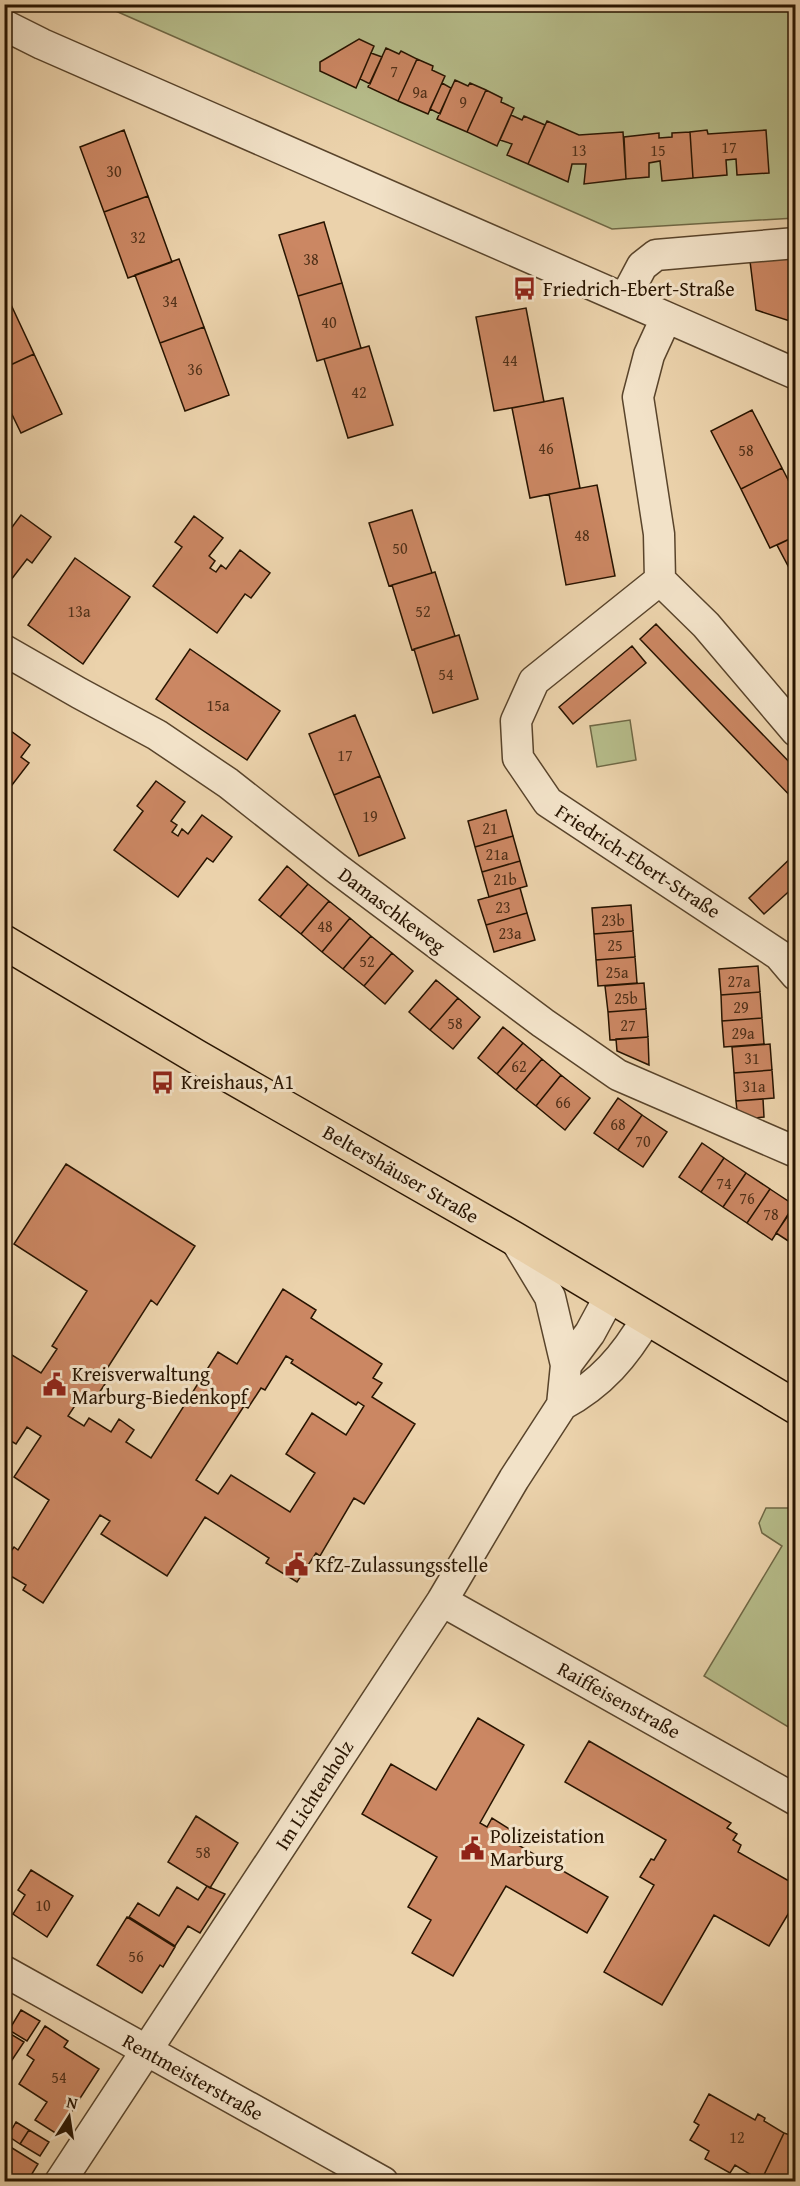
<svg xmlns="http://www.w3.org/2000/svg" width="800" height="2186" font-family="'Gentium Book Plus',serif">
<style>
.green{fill:#b6bc8a;stroke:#6f6845;stroke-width:1.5}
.building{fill:#cb8763;stroke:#281400;stroke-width:1.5;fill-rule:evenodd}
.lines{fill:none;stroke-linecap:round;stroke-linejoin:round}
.minor-casing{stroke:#59442b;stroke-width:33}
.major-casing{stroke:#281400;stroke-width:36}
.minor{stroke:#f2e2c8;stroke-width:30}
.major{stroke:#ebd2ab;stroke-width:33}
.labels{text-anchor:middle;stroke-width:6;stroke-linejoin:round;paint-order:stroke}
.number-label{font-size:16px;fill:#513119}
.poi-label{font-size:20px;fill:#281400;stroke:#f2e2c8;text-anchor:start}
.street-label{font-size:20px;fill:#281400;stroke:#f2e2c8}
</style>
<rect width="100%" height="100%" fill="#ebd2ab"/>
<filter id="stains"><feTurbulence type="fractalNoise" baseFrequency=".00333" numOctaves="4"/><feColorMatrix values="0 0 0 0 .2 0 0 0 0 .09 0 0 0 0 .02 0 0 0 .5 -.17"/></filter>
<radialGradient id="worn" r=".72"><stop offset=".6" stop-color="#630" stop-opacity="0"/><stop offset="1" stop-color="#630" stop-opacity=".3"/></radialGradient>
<!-- green -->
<path class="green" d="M102,5H795V218L612,229Z
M630,720L636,760L597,767L590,726Z
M766,1508H792L795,1510L796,1719L790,1728L704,1676L782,1546L762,1533L759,1523Z"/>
<!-- building -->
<path class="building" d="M359,39L374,46L356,88L320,71V62Z
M386,48L399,54L401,51L417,59L398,101L368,87Z
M371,53L382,57L370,84L360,79Z
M417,59L433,66L432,70L445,76L428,114L398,101Z
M455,80L468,86L470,83L486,90L467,132L437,119Z
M442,83L451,88L440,114L430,109Z
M486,90L502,98L501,102L514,108L497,146L467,132Z
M511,115L522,120L524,116L545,125L528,164L507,155L512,144L500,140Z
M547,121L579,135L623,132L626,179L584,184L586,164H572L568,182L528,164Z
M124,130L148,196L104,212L80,147Z
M707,130L708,134L766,130L769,173L737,175L736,159L726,160L727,175L693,178L690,132Z
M690,132L693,178L662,181L660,161L649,163V177L626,179L624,137L659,133V138L672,137V133Z
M148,196L172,262L128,278L104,212Z
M324,222L342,283L298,296L279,235Z
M795,256L796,261V323L756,310L750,261Z
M179,259L204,327L160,343L135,275Z
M342,283L361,348L317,361L298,296Z
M6,294L34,354L4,368V295Z
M526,308L544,402L494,411L476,317Z
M204,327L229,395L185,411L160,343Z
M369,346L393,425L348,438L324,359Z
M34,354L62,414L21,433L4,398V368Z
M563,398L580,488L530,498L512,408Z
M752,410L782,468L741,489L711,431Z
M782,468L796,495V536L770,548L741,489Z
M597,485L615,576L566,585L549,494Z
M412,510L432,573L389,586L369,523Z
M21,515L51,537L32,563L27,559L4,589V532L7,534Z
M194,516L223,538L209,556L215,561L210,568L216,572L221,565L226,569L240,550L270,573L251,598L245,594L217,633L153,586L182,547L175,542Z
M796,536V581L777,545Z
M75,558L130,597L83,664L28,625Z
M435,572L455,636L412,650L392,585Z
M656,624L796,769V802L640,639Z
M459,635L478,699L433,713L414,649Z
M632,646L646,663L573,724L559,707Z
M190,649L280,711L247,760L156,699Z
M355,715L380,776L334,795L309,734Z
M4,726L30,745L21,757L29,763L12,785L4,780Z
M380,776L405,838L359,856L334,795Z
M156,781L185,802L171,821L177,825L172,832L178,836L182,829L188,834L202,815L232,837L213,862L207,858L178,897L114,850L143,811L137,806Z
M506,810L513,836L475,847L468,821Z
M513,836L520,861L482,872L475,847Z
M796,853V885L764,914L749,898Z
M520,861L527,886L489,897L482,872Z
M287,866L308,884L280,917L259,900Z
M308,884L329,901L301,934L280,917Z
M520,888L527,913L486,925L478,900Z
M329,901L350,918L322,952L301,934Z
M631,905L633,931L594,934L592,908Z
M527,913L535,940L494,952L486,925Z
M350,918L371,936L343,969L322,952Z
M633,931L635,957L596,960L594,934Z
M371,936L392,953L364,986L343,969Z
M392,953L413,971L385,1004L364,986Z
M635,957L637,983L598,986L596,960Z
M758,966L760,992L721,995L719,969Z
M436,980L458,998L430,1030L409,1012Z
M644,983L646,1009L608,1012L605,986Z
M760,992L762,1018L722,1021L721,995Z
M458,998L480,1017L453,1049L430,1030Z
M646,1009L648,1037L610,1040L608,1012Z
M762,1018L764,1044L724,1047L722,1021Z
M503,1027L523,1043L497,1074L478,1058Z
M648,1037L649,1065L617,1051L616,1039Z
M523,1043L542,1059L516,1090L497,1074Z
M770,1044L772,1070L734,1073L732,1047Z
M542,1059L561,1075L536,1106L516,1090Z
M772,1070L774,1098L736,1101L734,1073Z
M561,1075L590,1098L565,1130L536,1106Z
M618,1098L642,1115L618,1150L594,1133Z
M763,1099L764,1117L738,1120L736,1101Z
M642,1115L667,1132L643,1167L618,1150Z
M702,1143L724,1158L701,1192L679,1177Z
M724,1158L746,1173L723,1207L701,1192Z
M66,1164L195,1246L157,1305L151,1300L101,1378L107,1381L93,1402L82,1395L68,1416L84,1426L89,1418L111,1432L119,1419L134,1430L126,1442L151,1458L218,1352L237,1364L283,1289L316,1310L311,1318L382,1364L373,1378L382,1383L372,1397L415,1424L364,1504L354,1498L320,1556L316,1553L297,1582L266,1563L269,1558L205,1517L167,1576L101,1534L110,1521L100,1515L43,1603L23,1590L26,1585L4,1572V1561L14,1547L18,1550L49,1500L14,1477L41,1436L27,1427L16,1444L4,1437V1350L41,1373L57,1349L52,1346L87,1291L14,1244ZM286,1356L293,1360L291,1363L356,1405L358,1402L364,1406L346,1435L312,1413L286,1454L315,1473L290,1512L231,1475L218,1494L196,1480L244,1406L248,1408L261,1388L265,1390Z
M746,1173L770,1189L747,1223L723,1207Z
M770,1189L794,1205L772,1240L747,1223Z
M796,1204V1246L776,1233Z
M478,1718L524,1745L480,1823L487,1827L492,1818L511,1830L506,1838L608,1897L587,1933L506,1886L453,1976L412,1953L431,1920L408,1907L437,1857L362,1814L391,1764L436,1790Z
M589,1741L731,1823L727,1828L737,1834L733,1840L741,1845L738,1852L796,1885V1901L769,1946L714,1915L662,2005L604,1972L654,1885L640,1877L651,1859L654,1860L666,1840L565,1782Z
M196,1816L238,1843L210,1888L168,1862Z
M31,1870L73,1896L47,1937L13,1914L25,1895L18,1890Z
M207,1886L225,1894L200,1933L188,1926L175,1946L129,1917L138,1903L159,1916L177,1887L198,1900Z
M127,1917L175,1947L163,1967L160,1965L142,1993L97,1965Z
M21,2010L40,2021L27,2041L9,2030Z
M45,2026L68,2041L64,2047L99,2069L57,2134L35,2120L47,2102L19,2084L34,2060L27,2055Z
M4,2030L24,2042L4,2072Z
M709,2094L755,2120L758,2114L765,2118L764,2121L784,2133L761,2181L735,2165L730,2173L705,2159L709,2151L690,2140L699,2125L694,2122Z
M16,2122L29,2130L20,2144L8,2136Z
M29,2130L49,2142L40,2156L20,2144Z
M784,2133L796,2137V2182L761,2181Z
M4,2143L38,2164L27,2182H4Z"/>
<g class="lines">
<defs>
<path id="minor" d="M4,25L42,44L796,374
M625,298L642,266L656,255L796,243
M666,318L649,355L638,397L659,534L660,580L706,625L796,731
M660,580L534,681L516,721L518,758L548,802L779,955L796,975
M4,650L79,693L157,735L228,783L336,868L543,1023L618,1075L796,1152
M566,1365L590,1333L610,1296
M562,1405C601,1384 625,1356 647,1318
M442,1601L796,1800
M4,1971L383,2182
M60,2182L442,1601L514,1479L562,1405L566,1365L550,1297L515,1239"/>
<path id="major" d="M4,942L197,1057L515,1239L796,1407"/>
</defs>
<!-- minor casing -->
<use href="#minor" class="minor-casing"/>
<!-- major casing -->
<use href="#major" class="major-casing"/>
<!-- minor -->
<use href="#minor" class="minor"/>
<!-- major -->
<use href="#major" class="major"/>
</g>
<!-- icons -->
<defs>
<symbol id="bus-bare" viewBox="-9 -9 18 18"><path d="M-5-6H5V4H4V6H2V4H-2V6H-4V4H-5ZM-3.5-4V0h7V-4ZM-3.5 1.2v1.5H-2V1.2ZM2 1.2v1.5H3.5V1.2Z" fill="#8f2418" stroke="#f2e2c8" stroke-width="2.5" paint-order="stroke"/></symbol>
<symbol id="civic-bare" viewBox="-9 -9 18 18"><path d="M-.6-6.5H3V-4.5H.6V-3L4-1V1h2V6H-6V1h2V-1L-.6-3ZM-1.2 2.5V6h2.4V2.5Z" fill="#8f2418" stroke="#f2e2c8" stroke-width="2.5" paint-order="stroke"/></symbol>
</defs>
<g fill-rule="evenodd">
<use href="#bus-bare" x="508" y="272" width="33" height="33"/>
<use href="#bus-bare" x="146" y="1066" width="33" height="33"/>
<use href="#civic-bare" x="38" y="1368" width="33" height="33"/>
<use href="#civic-bare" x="280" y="1548" width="33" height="33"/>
<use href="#civic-bare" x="456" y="1832" width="33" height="33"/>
</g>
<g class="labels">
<!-- number labels -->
<g class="number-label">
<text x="394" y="77">7</text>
<text x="420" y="98">9a</text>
<text x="463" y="108">9</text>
<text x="729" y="153">17</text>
<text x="579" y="156">13</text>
<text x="658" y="156">15</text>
<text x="114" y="177">30</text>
<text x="138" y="243">32</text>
<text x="311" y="265">38</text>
<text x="170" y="307">34</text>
<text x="329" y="328">40</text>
<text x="510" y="366">44</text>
<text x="195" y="375">36</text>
<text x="359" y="398">42</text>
<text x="546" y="454">46</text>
<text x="746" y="456">58</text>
<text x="582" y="541">48</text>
<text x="400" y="554">50</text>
<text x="79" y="617">13a</text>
<text x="423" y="617">52</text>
<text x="446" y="680">54</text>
<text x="218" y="711">15a</text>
<text x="345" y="761">17</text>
<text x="370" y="822">19</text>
<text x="490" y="834">21</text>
<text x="497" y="860">21a</text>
<text x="505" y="885">21b</text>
<text x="503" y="913">23</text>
<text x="613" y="926">23b</text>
<text x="325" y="932">48</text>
<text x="510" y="939">23a</text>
<text x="615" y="951">25</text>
<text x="367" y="967">52</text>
<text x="617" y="978">25a</text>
<text x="739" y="987">27a</text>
<text x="626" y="1004">25b</text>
<text x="741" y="1013">29</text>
<text x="455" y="1029">58</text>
<text x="628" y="1031">27</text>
<text x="743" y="1039">29a</text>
<text x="752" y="1064">31</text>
<text x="519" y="1072">62</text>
<text x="754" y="1092">31a</text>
<text x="563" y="1108">66</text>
<text x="618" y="1130">68</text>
<text x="643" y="1147">70</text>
<text x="724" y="1189">74</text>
<text x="747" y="1204">76</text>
<text x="771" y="1220">78</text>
<text x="203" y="1858">58</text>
<text x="43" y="1911">10</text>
<text x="136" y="1962">56</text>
<text x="59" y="2083">54</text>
<text x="737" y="2143">12</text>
</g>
<!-- poi labels -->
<g class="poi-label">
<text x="543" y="296">Friedrich-Ebert-Straße</text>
<text x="181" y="1089">Kreishaus, A1</text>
<text x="72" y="1381">Kreisverwaltung<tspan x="72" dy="23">Marburg-Biedenkopf</tspan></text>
<text x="315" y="1572">KfZ-Zulassungsstelle</text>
<text x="490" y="1843">Polizeistation<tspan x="490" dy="23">Marburg</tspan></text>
</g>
<!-- street labels -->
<g class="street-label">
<text transform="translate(638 861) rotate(33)" y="7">Friedrich-Ebert-Straße</text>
<text transform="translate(392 910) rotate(37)" y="7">Damaschkeweg</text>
<text transform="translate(401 1174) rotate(30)" y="7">Beltershäuser Straße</text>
<text transform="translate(619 1700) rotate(29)" y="7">Raiffeisenstraße</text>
<text transform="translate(314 1795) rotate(-57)" y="7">Im Lichtenholz</text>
<text transform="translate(193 2077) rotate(29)" y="7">Rentmeisterstraße</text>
</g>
</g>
<!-- margin -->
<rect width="800" height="2186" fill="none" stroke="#ebd2ab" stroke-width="24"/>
<rect x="6" y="6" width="788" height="2174" fill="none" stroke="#281400" stroke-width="3"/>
<rect x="12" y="12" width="776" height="2162" fill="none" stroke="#281400" stroke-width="1.5"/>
<!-- north arrow -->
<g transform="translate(69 2117) rotate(12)" stroke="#f2e2c8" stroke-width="4.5" paint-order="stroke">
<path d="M0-4.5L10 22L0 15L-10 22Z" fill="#281400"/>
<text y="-9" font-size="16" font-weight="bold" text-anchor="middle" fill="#281400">N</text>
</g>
<rect width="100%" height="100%" filter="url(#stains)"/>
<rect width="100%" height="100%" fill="url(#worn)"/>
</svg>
